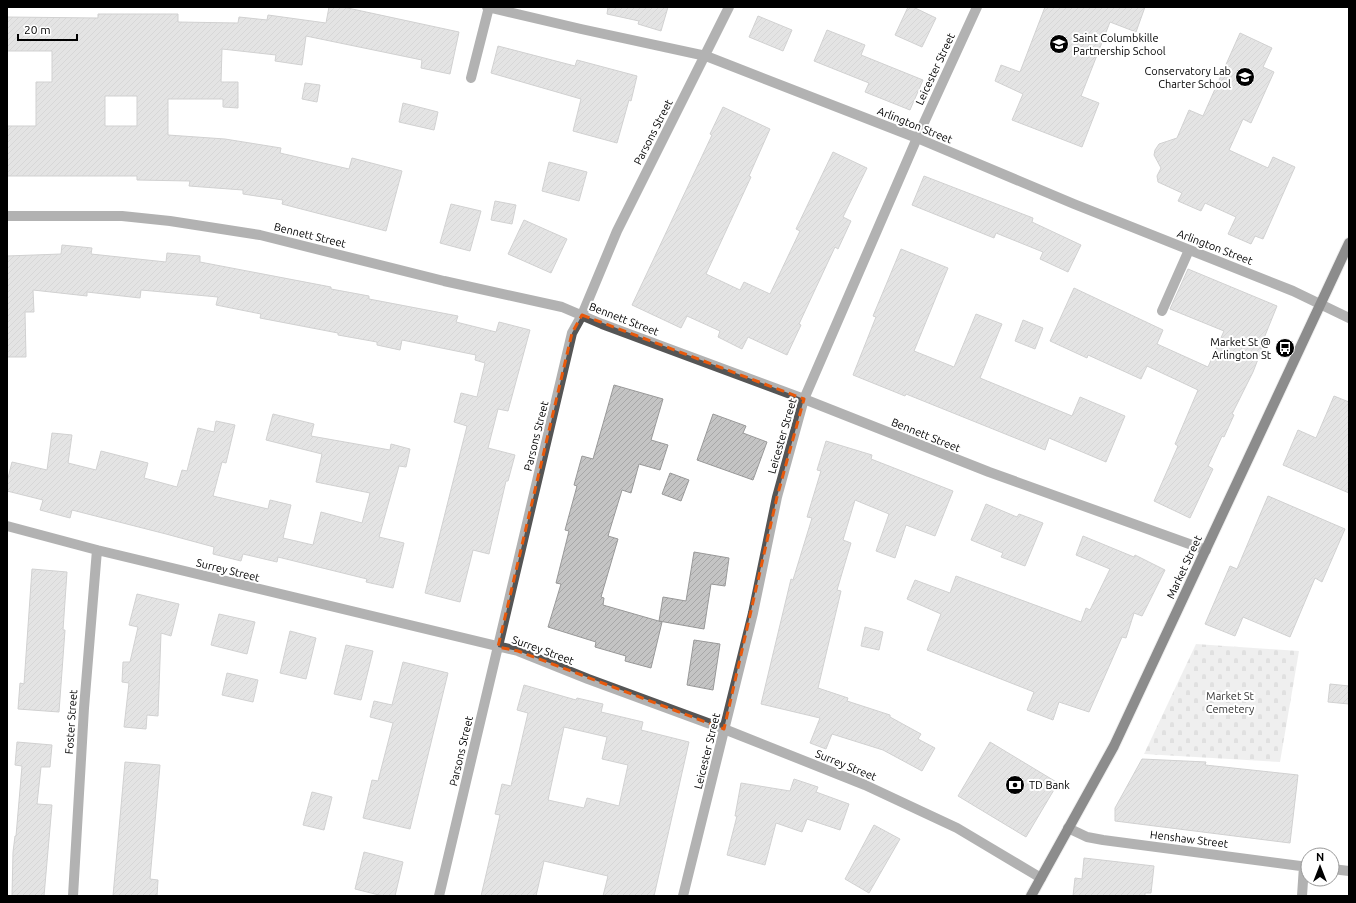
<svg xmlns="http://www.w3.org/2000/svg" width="1356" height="903" font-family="Ubuntu,sans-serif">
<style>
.cemetery{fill:url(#cemetery-stones)}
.building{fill:url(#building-hatch);stroke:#999;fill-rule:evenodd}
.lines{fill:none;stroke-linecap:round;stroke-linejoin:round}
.major-casing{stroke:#dbdbdb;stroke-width:12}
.minor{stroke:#555;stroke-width:10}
.major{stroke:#000;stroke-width:10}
.marked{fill:none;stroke:#e8590c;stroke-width:3;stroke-dasharray:8 5;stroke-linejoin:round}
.labels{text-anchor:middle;stroke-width:4;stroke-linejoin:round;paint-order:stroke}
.poi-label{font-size:11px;fill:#000;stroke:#fff;text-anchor:start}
.street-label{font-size:11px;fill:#000;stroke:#fff}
.park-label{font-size:11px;fill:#333;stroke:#fff}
</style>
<defs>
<pattern id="cemetery-stones" width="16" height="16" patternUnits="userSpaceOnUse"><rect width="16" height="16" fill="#dcdcdc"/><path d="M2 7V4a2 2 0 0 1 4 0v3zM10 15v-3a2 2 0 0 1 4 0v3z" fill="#bbb"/></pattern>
<pattern id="building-hatch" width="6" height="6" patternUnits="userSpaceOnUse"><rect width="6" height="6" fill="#c4c4c4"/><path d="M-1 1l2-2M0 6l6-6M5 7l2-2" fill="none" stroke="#a7a7a7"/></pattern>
</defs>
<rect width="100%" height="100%" fill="#fff"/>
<!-- cemetery -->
<path class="cemetery" d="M1196,644L1299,651L1280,762L1144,754Z"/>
<!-- building -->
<path class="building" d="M329,7H343L459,32L450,74L421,68L422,60L306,36L302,65L275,61L276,55L222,49L221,82H238V108L223,107V99H168V135L225,139L281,148L280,153L349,169L352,158L402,171L386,231L282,204L283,200L243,194V190L189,186L190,181L137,180V176H7V126H36V82H52V51H7V17L98,18V14H178V22L238,23L239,17L267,20L268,15L326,23ZM105,96H137V126H105Z
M608,7H668L661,31L638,24L639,21L607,14Z
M908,7H913L936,18L922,47L895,35Z
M1045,7H1145L1136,32L1110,22L1081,96L1099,103L1082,147L1012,120L1023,94L995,81L1001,65L1020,72Z
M758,16L792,30L783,51L749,37Z
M827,30L865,45L861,55L923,80L910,110L865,92L869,83L814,61Z
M1240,33L1272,48L1263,67L1274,72L1251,123L1243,119L1229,150L1268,168L1273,157L1295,167L1263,239L1255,236L1251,244L1228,234L1236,217L1205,203L1201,211L1178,201L1182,193L1158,182L1157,176L1161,168L1154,155L1155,150L1159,144L1177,138L1189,110L1203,116Z
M498,46L575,66L577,60L637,76L631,101L629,100L617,143L573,131L581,99L491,73Z
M305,83L320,85L317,102L302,99Z
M403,103L438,112L434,130L399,122Z
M723,107L770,129L749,176L751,177L706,274L740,290L744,282L770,294L800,231L796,229L833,152L867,168L843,217L851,221L838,249L835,247L799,324L801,325L787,355L748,337L742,349L718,337L720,331L687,316L681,328L632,305L712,135L710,134Z
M549,162L587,172L579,201L542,191Z
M924,176L1033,218L1032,222L1081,245L1068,272L1040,259L1043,252L996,233L994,238L912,205Z
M495,201L516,205L512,224L491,220Z
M451,204L481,211L470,251L440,243Z
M524,220L567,239L551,273L508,254Z
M62,245L92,248L91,254L166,262L167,253L200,256V262L331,287V289L369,296V299L458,316L456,322L496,332L499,322L530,330L508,411L498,409L488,448L515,455L508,481H506L489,554L473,550L460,602L425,593L467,426L454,422L461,393L477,397L485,363L475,360L476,355L402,340L400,350L377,345V342L338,335V333L260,318L261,314L216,305L218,297L141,290L140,298L87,292V296L33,290L34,312H25L26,357H7V256L61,254Z
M901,249L948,268L914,351L954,367L976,314L1002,324L980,378L1072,416L1080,397L1125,416L1106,462L1049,438L1045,450L906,394L905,396L853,375L876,317L873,316Z
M1188,269L1277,306L1260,348L1262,349L1253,372L1232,414L1234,415L1224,437L1222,436L1208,466L1213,469L1190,518L1154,501L1178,446L1175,444L1198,390L1147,366L1141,379L1088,355L1087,358L1050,341L1074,288L1163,330L1157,344L1208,367L1224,331L1170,309Z
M1023,320L1043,328L1035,349L1015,341Z
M614,385L663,399L651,440L668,445L660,470L639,464L631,493L622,490L608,536L618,539L601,597L604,598L603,605L662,622L651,668L625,661L626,656L595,647L596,642L548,627L561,584L556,583L569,531L565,530L577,486L574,485L582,456L593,459Z
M1334,396L1349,402V493L1283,465L1298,430L1316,438Z
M273,414L314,424L311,436L390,450L391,444L410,449L406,467L399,466L379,537L404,543L393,588L366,582L367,579L278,557L277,562L243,554L241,561L213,554L214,547L166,534L72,510L70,518L40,510L43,500L7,491V482L12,462L47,470L52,433L72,435L68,463L96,470L101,451L148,463L144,478L177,487L182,470L187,471L198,428L214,432L216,421L235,425L226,463L222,462L213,496L268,509L270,500L291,505L283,538L313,545L321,512L362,523L370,493L316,482L322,454L266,440Z
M713,414L746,426L743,433L767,442L753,480L697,460Z
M826,441L872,455L871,459L953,491L935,536L906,525L895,558L876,551L889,514L855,500L843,540L851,543L837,590L841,591L818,688L848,698L847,701L890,715V717L921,734L918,739L935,748L922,771L883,750L832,734L826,749L810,743L820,718L761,704L791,579L793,580L812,518L807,517L821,471L817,470Z
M670,473L689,480L681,501L662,494Z
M1268,496L1345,529L1322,582L1315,578L1290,637L1243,617L1235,636L1205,624L1230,566L1237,569Z
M986,504L1017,517L1019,514L1043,523L1025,566L1001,557L1003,553L971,540Z
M1083,536L1134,557L1135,555L1165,570L1142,616L1134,613L1126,638L1122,637L1089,712L1059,702L1053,720L1027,710L1034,692L927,650L941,614L907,599L915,580L950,593L956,576L1081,622L1086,608L1090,610L1110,569L1076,555Z
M694,552L729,558L725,586L711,584L704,629L659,621L663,597L686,601Z
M32,569L67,572L63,630H65L59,712L18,709L20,683L24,684Z
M137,594L179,604L171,636L161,633L158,716L147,715L146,729L124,727L129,683L122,682L123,662H130L138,627L129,625Z
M219,614L255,622L247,654L211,645Z
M865,627L883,632L879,650L861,646Z
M290,631L316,638L306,679L280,673Z
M694,640L720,644L713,690L687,685Z
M346,645L373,651L361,700L334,694Z
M403,662L448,673L410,829L363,818L372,780L378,781L393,723L370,717L374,701L392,705Z
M227,673L258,680L253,702L222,695Z
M1330,684L1349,686V704L1328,702Z
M524,685L576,700L577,698L603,704L601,712L643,722L641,730L689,742L654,896H603L608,876L544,861L536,896H481L500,815L495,814L502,784L511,786L528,713L517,710ZM564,727L607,737L602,759L628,765L619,806L587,798L584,808L548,800Z
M17,742L52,745L50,767H41L37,804L52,805L44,896H12L13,852L15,836H16L22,766L15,765Z
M990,742L1058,783L1026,837L958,796Z
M1142,759L1206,762L1205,765L1298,775L1290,843L1115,821V808Z
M125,762L160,765L150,879L158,880L157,896H113Z
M794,779L818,787L816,792L849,804L840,830L807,819L802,832L776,823L765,865L727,855L737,816H735L741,783L790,791Z
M312,792L332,797L324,830L303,825Z
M874,825L900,839L869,893L845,879Z
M364,852L403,862L395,896H383L355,889Z
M1084,858L1154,866L1151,893H1145V896H1073L1075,878L1082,879Z"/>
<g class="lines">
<defs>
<path id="major" d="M1031,896L1114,746L1349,243"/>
</defs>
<!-- major casing -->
<use href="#major" class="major-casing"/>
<!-- minor -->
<path class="minor" d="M487,7L581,29L706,56L917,138L1074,204L1293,291L1349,318
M471,78L489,7
M7,216H122L170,221L260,235L444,281L562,307L602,324L804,399L989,472L1206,550
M1162,311L1189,250
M7,526L97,550L518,651L588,679L724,729L865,785L957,828L1041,878
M1068,828L1087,837L1103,840L1308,867
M1332,869L1349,871
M73,896L84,708L97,550
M439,896L572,333L582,315L617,231L729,7
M683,896L753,613L777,497L804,399L917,138L977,7
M1302,896L1304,866"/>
<!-- major -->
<use href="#major" class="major"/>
</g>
<!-- marked area -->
<path d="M0 0H1356V903H0ZM582,315L804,399L777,497L724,729L518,651L498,647L572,333Z" fill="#fff" fill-opacity=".55" fill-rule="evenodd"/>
<path class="marked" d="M582,315L804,399L777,497L724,729L518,651L498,647L572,333Z"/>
<!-- icons -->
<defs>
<symbol id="school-disc" viewBox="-11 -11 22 22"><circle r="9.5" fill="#000" stroke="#fff"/><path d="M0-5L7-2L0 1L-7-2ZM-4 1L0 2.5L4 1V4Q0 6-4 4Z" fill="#fff"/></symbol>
<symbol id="bus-disc" viewBox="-11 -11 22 22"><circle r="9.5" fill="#000" stroke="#fff"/><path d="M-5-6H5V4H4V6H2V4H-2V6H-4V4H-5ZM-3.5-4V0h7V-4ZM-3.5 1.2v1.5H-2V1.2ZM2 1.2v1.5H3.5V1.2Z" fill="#fff"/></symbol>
<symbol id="bank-disc" viewBox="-11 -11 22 22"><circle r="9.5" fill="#000" stroke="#fff"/><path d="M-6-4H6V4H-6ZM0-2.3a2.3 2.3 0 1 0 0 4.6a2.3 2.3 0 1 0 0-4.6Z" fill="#fff"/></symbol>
</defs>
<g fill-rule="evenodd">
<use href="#school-disc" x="1048" y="33" width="22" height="22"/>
<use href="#school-disc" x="1234" y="66" width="22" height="22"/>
<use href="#bus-disc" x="1274" y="337" width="22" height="22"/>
<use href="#bank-disc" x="1004" y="774" width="22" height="22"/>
</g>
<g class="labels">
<!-- poi labels -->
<g class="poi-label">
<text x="1073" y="42">Saint Columbkille<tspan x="1073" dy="13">Partnership School</tspan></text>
<text x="1231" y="75" text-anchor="end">Conservatory Lab<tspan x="1231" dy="13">Charter School</tspan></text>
<text x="1271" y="346" text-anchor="end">Market St @<tspan x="1271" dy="13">Arlington St</tspan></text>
<text x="1029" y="789">TD Bank</text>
</g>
<!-- street labels -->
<g class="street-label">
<text transform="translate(935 69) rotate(-65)" y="4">Leicester Street</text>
<text transform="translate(915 125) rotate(22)" y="4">Arlington Street</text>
<text transform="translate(653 132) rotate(-63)" y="4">Parsons Street</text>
<text transform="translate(310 235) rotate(14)" y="4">Bennett Street</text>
<text transform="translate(1215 247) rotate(21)" y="4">Arlington Street</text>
<text transform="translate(624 319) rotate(21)" y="4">Bennett Street</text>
<text transform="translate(926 435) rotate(22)" y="4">Bennett Street</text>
<text transform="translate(536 436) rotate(-76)" y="4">Parsons Street</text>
<text transform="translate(782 436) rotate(-74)" y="4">Leicester Street</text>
<text transform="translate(1184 567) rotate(-65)" y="4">Market Street</text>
<text transform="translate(228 570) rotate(14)" y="4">Surrey Street</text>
<text transform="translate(543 650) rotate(20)" y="4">Surrey Street</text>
<text transform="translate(71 722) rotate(-86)" y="4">Foster Street</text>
<text transform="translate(461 751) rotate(-77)" y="4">Parsons Street</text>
<text transform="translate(707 751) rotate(-76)" y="4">Leicester Street</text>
<text transform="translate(846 765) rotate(22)" y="4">Surrey Street</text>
<text transform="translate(1189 839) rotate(7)" y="4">Henshaw Street</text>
</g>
<!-- park labels -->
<g class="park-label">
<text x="1230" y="700">Market St<tspan x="1230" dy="13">Cemetery</tspan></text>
</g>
</g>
<!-- border -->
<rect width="1356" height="903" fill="none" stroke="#000000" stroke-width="16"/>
<!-- north arrow -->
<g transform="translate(1320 867)"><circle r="19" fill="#ffffff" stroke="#999999"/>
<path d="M0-3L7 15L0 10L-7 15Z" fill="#000000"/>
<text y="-6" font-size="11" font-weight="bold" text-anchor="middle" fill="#000000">N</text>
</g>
<!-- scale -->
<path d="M18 34v6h59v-6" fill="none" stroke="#000000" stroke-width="2"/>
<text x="24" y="34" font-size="12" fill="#000000" stroke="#ffffff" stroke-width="3" paint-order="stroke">20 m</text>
</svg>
